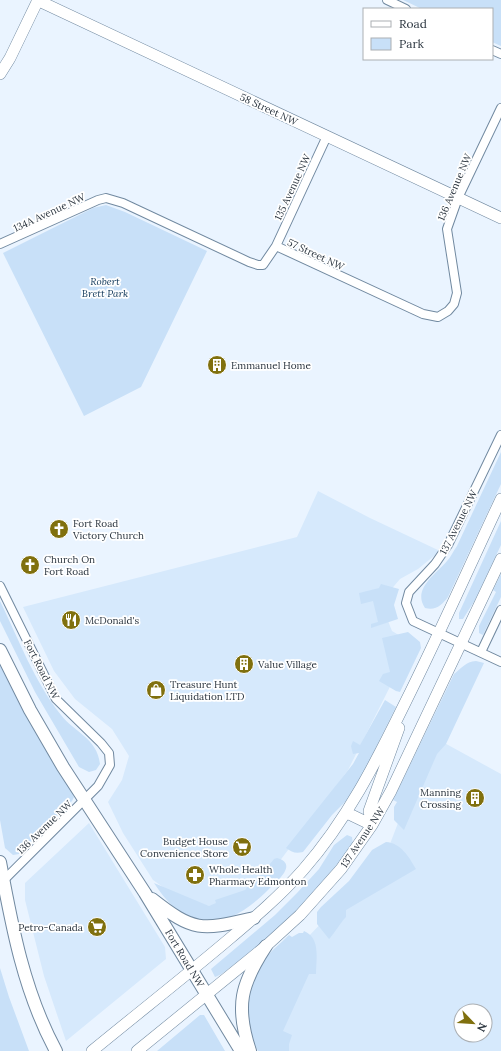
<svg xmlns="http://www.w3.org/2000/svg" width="501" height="1051" font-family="Lora,serif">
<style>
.built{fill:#d6e9fc;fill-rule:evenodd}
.green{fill:#c8e0f8}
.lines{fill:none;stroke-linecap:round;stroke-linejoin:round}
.street-casing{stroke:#7189a0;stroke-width:10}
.secondary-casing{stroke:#7189a0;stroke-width:12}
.primary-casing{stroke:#7189a0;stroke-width:14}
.street{stroke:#fff;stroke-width:8}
.secondary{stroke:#fff;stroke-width:11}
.primary{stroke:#fff;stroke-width:12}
.labels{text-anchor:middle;stroke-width:3.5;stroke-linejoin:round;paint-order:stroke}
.street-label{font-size:10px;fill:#2c3640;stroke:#fff}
.park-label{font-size:10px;font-style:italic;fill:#10385a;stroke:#fff}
.poi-label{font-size:10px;fill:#2c3640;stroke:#fff;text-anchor:start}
</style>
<rect width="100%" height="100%" fill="#eaf4ff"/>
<!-- built -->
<path class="built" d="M318,491L370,518L440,551L418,569L400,579L389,592L386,616L392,631L412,643L348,770L273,870L229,904L209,906L180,899L153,880L123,833L108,802L122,780L129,756L112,729L75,699L54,671L23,607L297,537Z
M439,740L501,774V1051H272L305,940L385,857L398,823ZM461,1011H485V1035H461Z
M89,823L165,947L166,959L66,1041L44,976L25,900V883Z"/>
<!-- green -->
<path class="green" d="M403,0H501V46L492,42V9H422Z
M106,205L125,212L207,251L141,387L84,416L3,253L93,208Z
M501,452V484L448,597C442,605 436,611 425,608C412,589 436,574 447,561C451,557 453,551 457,546Z
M501,521V545L475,600L463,619H459V613Z
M501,574V597L483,635L479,633V626L496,592L493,590Z
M381,584L399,589L394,605L398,619L371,628V624L378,622L373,601L361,604L359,593L379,588Z
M0,601C19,640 34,681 61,715C75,733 97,738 100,764L96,770L89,772L79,767L35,692L2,625L0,621Z
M408,632L420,642L421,648L400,692L396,691L379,681L383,674L390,672L382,638Z
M476,661L484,663L446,744L437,754L404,830L394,820V807L397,802L393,800L454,674C462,668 465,662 476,661Z
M0,664L38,737L72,792L74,797L72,801L19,854L13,855L5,848L0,820Z
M385,700L396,707L361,778L349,798L332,815L303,852C295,854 292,852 286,848L353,764L359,753L353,754L351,746L353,741L360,745Z
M347,835L352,837L353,844C319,888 281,932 235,964C229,968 222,975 215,977L211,969L275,915L297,893L319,869L334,845Z
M386,842C401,843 409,857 416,869L346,910V917C341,922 331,938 329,939L317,924V912L321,907L349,881L372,850Z
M277,858C299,864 276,882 269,889C227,931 188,936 154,883L209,906L216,903L215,900L245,890L254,879L256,881L274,859Z
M304,931C321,938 316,959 316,974H309L283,1031L292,1035L289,1044V1051H258C243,1025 244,988 262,963C269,952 280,944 289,935L292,937L299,933H303Z
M0,968L9,997L29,1051H0Z
M200,1015H204L225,1051H157Z"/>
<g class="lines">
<defs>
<path id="street" d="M387,0L406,9
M492,50L501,54
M0,244L98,200L106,198L123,203L249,262L258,265H263L276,246L327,136
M276,246L423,314L438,317L448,311L454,304L457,293L447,229L458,198L501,108
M501,435L448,545L435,564L409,592L406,603L413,621L501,662
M0,586L56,699L101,743L109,753L110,765L98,786L1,883
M481,652L501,610"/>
<path id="secondary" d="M37,0L501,218
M0,74L10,58L38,0
M347,813L372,825
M372,825L369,811L399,728
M92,1051C137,1014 183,978 228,940C254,918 280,896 303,870C347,820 376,762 405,703C439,635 469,567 501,499
M137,1051L266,946L300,915L341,869L372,825L391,791L501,559"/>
<path id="primary" d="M0,650L30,710L63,767L145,893L241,1051
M0,862C12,927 24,992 56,1051
M152,899C195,933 202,930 254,918
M250,1051C235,1006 241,984 266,946"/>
</defs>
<!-- street casing -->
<use href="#street" class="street-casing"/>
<!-- secondary casing -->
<use href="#secondary" class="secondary-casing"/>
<!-- primary casing -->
<use href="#primary" class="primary-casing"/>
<!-- street -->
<use href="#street" class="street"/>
<!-- secondary -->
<use href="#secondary" class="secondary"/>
<!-- primary -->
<use href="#primary" class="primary"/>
</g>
<!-- icons -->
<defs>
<symbol id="building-disc" viewBox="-11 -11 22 22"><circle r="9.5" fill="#80700e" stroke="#fff"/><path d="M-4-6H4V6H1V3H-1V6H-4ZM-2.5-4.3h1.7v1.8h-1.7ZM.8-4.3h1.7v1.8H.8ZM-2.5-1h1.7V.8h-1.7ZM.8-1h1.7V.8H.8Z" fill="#fff"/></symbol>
<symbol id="church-disc" viewBox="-11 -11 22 22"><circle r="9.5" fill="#80700e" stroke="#fff"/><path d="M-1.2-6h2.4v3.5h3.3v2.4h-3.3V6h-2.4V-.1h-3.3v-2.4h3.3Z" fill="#fff"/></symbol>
<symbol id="restaurant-disc" viewBox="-11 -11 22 22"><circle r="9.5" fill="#80700e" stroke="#fff"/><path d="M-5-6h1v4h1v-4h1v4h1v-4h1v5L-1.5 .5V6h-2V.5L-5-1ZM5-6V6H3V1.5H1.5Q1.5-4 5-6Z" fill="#fff"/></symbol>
<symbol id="shop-disc" viewBox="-11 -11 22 22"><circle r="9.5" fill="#80700e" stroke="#fff"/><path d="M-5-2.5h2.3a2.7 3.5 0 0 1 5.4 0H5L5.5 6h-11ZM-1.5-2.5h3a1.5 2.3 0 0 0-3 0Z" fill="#fff"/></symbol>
<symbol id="supermarket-disc" viewBox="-11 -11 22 22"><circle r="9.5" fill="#80700e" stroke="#fff"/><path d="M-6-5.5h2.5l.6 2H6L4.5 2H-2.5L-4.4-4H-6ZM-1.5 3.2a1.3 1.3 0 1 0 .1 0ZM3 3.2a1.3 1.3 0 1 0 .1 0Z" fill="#fff"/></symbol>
<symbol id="pharmacy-disc" viewBox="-11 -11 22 22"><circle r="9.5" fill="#80700e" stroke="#fff"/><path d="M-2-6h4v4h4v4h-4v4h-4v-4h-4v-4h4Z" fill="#fff"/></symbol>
</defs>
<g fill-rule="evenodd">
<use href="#building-disc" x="206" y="354" width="22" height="22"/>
<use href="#church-disc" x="48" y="518" width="22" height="22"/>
<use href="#church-disc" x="19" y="554" width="22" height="22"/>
<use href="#restaurant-disc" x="60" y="609" width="22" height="22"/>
<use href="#building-disc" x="233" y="653" width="22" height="22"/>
<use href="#shop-disc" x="145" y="679" width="22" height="22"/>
<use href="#building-disc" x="464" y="787" width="22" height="22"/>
<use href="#supermarket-disc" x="231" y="836" width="22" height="22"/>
<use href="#pharmacy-disc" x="184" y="864" width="22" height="22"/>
<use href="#supermarket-disc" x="86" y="916" width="22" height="22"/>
</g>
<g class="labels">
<!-- street labels -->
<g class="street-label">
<text transform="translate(269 109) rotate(25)" y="4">58 Street NW</text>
<text transform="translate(292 187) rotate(-65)" y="4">135 Avenue NW</text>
<text transform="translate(454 187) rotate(-67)" y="4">136 Avenue NW</text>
<text transform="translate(49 212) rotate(-25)" y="4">134A Avenue NW</text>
<text transform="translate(316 254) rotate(25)" y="4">57 Street NW</text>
<text transform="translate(458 522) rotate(-63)" y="4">137 Avenue NW</text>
<text transform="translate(42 669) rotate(63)" y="4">Fort Road NW</text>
<text transform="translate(44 827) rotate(-44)" y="4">136 Avenue NW</text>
<text transform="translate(362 837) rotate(-56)" y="4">137 Avenue NW</text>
<text transform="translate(185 958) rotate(59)" y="4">Fort Road NW</text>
</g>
<!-- park labels -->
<g class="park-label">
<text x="105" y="285">Robert<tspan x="105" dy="12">Brett Park</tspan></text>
</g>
<!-- poi labels -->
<g class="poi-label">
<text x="231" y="369">Emmanuel Home</text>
<text x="73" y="527">Fort Road<tspan x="73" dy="12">Victory Church</tspan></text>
<text x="44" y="563">Church On<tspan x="44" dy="12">Fort Road</tspan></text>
<text x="85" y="624">McDonald's</text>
<text x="258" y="668">Value Village</text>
<text x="170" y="688">Treasure Hunt<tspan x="170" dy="12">Liquidation LTD</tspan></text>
<text x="461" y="796" text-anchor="end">Manning<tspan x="461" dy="12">Crossing</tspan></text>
<text x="228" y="845" text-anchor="end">Budget House<tspan x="228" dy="12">Convenience Store</tspan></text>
<text x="209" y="873">Whole Health<tspan x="209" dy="12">Pharmacy Edmonton</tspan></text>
<text x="83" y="931" text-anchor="end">Petro-Canada</text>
</g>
</g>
<!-- legend -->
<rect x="363" y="8" width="130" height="52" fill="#ffffff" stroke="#abafb3"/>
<rect x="371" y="21" width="20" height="6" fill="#ffffff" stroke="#abafb3"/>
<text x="399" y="28" font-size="12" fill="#2c3640">Road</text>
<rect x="371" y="38" width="20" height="12" fill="#c8e0f8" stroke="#abafb3"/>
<text x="399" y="48" font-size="12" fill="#2c3640">Park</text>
<!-- north arrow -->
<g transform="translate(473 1023) rotate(115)"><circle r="19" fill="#ffffff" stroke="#abafb3"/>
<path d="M0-3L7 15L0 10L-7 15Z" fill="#80700e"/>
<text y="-6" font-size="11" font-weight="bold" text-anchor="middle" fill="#2c3640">N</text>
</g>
</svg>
